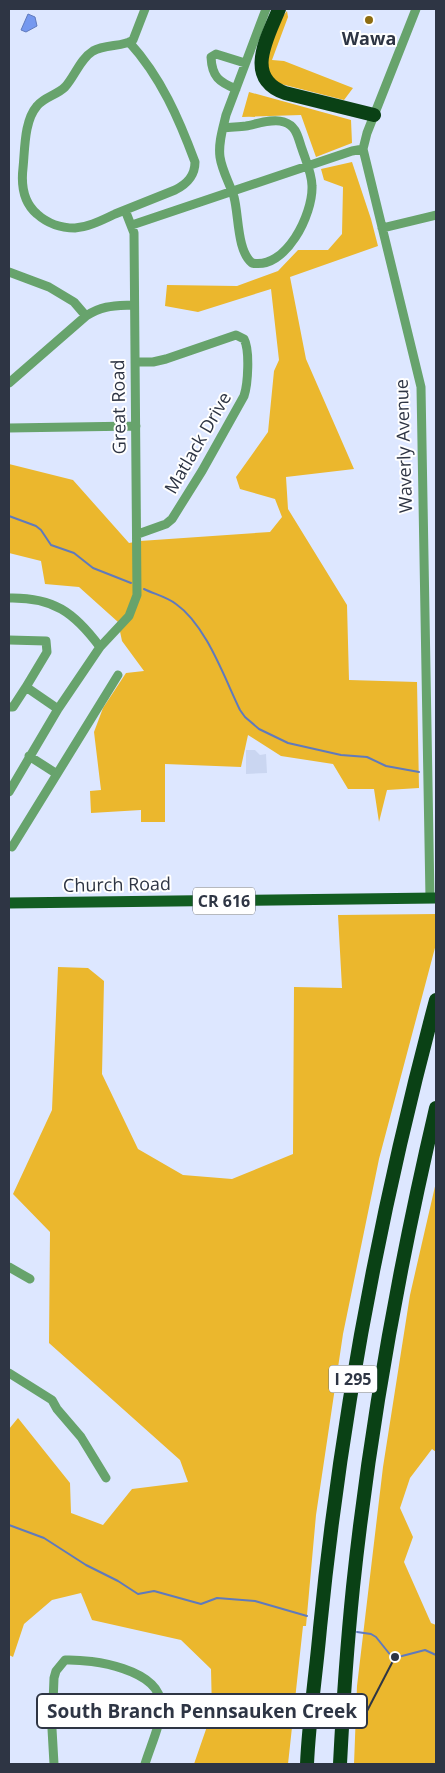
<svg xmlns="http://www.w3.org/2000/svg" width="445" height="1773" font-family="'Open Sans',sans-serif">
<style>
.built{fill:#cad6f1}
.green{fill:#ebb72d}
.water{fill:#7598ef;stroke:#607abc}
.lines{fill:none;stroke-linecap:round;stroke-linejoin:round}
.stream{stroke:#607abc;stroke-width:2}
.minor{stroke:#67a36c;stroke-width:9}
.major{stroke:#125d22;stroke-width:11}
.highway{stroke:#0a4115;stroke-width:14}
.poi-dot{fill:#8e6d11;stroke:#fff;stroke-width:2}
.labels{text-anchor:middle;stroke-width:4;stroke-linejoin:round;paint-order:stroke}
.shield{fill:#fff;stroke:#6d727c;stroke-width:1}
.shield-label{font-size:16px;font-weight:bold;fill:#2e3544}
.poi-label{font-size:18px;font-weight:bold;fill:#2e3544;stroke:#fff}
.street-label{font-size:18px;fill:#2e3544;stroke:#fff}
.leader{fill:none;stroke:#2e3544;stroke-width:2}
.callout-dot{fill:#2e3544;stroke:#fff;stroke-width:2}
.callout{fill:#fff;stroke:#2e3544;stroke-width:2}
.callout-label{font-size:19px;text-anchor:middle;font-weight:bold;fill:#2e3544}
</style>
<rect width="100%" height="100%" fill="#dde7ff"/>
<!-- built -->
<path class="built" d="M246,750H255L260,755L266,754L267,773L246,774Z"/>
<!-- green -->
<path class="green" d="M287,11L288,17L272,60L284,61L353,88L344,100L273,82L266,65L267,54L283,16Z
M249,92L351,120L352,143L316,157L301,115L242,117Z
M352,162L371,219L378,246L290,277L306,359L354,469L286,477L288,509L347,605L349,680L417,682L419,788L387,790L379,822L374,789H348L333,764L281,756L248,735L241,767L165,764V822H141V810L91,813L90,791L101,790L94,732L103,708L126,673L144,671L122,641L118,622L79,587L45,584L41,561L9,553V464L73,480L129,543L140,541L270,532L282,517L275,499L240,489L236,477L268,432L274,371L279,360L271,289L198,312L165,306L167,285L237,286L278,271L298,250H328L342,234L343,187L324,180L321,169Z
M436,914V944L379,1159L343,1334L316,1515L306,1626H303L288,1764H194L212,1712L211,1669L181,1640L92,1620L81,1593L52,1600L24,1624L13,1657L9,1655V1429L18,1418L70,1483L71,1513L103,1525L132,1489L188,1482L180,1460L49,1343L50,1232L13,1194L52,1110L58,967L88,968L104,981L102,1074L138,1149L183,1175L232,1179L293,1154L294,987L342,988L338,915Z
M436,1182V1452L432,1449L410,1478L400,1508L413,1537L404,1562L431,1623L436,1625V1764H354L357,1686L383,1467L410,1295Z"/>
<!-- water -->
<path class="water" d="M28,14L35,17L37,26L26,32L21,30Z"/>
<g class="lines">
<!-- stream -->
<path class="stream" d="M9,516L36,526L41,530L51,545L74,553L93,568L131,583
M144,589C154,594 167,597 176,604C206,625 224,677 240,710L245,717L259,729L288,743L341,755L367,757L386,766L419,772
M9,1525L44,1538L86,1565L118,1581L138,1594L154,1591L201,1604L217,1598L255,1601L307,1616
M357,1632L371,1634L376,1637L392,1657L402,1656L425,1650L436,1655"/>
<!-- minor -->
<path class="minor" d="M416,9L367,133L363,149L421,387L430,898
M129,42C161,77 179,119 195,162C195,176 187,184 175,190C155,198 135,206 115,214C102,220 89,227 75,228C61,228 47,223 37,214C23,202 21,185 23,168C25,149 24,121 37,106C44,97 57,95 65,87C75,76 80,59 93,51C105,44 124,47 133,40L145,9
M236,89C219,82 212,77 211,57L216,54L245,63
M223,128C231,127 239,127 246,126C257,124 273,118 284,122C297,126 298,138 302,149C306,161 312,174 312,186C313,214 286,270 252,263C237,251 239,216 234,197C230,184 222,171 220,157C218,143 223,128 226,115L266,9
M132,225L352,151L363,149
M382,228L436,215
M9,272L49,287L74,302L86,316C103,305 114,306 134,305
M135,362H153L166,359L236,335L244,339C250,350 248,384 244,396L202,471L172,519L166,524L138,534
M9,383L86,316
M9,428L136,426
M9,598C53,597 74,612 100,647
M9,640L46,641L47,652L26,687
M9,707H13L26,687L58,709
M29,756L57,774
M9,792L58,709L100,647L129,616L137,595L134,233L125,210
M12,847L118,675
M9,1267L30,1279
M9,1373L52,1400L57,1409L81,1437L106,1478
M54,1764L52,1729L54,1678L56,1671L65,1660C93,1659 160,1669 161,1705C162,1722 150,1747 145,1764"/>
<!-- major -->
<path class="major" d="M9,903L436,898"/>
<!-- highway -->
<path class="highway" d="M279,9C268,37 243,78 285,93L374,115
M307,1764C309,1719 316,1674 320,1628C341,1415 381,1206 436,1000
M340,1764C343,1705 347,1646 353,1587C370,1426 399,1266 436,1108"/>
</g>
<!-- markers -->
<circle class="poi-dot" cx="369" cy="20" r="5"/>
<g class="labels">
<!-- shield labels -->
<g class="shield">
<rect x="193" y="887.5" width="62" height="27" rx="4"/>
<rect x="329" y="1365.5" width="48" height="27" rx="4"/>
</g>
<g class="shield-label">
<text x="224" y="907">CR 616</text>
<text x="353" y="1385">I 295</text>
</g>
<!-- poi labels -->
<g class="poi-label">
<text x="369" y="45">Wawa</text>
</g>
<!-- street labels -->
<g class="street-label">
<text transform="translate(119 407) rotate(-91)" y="6">Great Road</text>
<text transform="translate(198 443) rotate(-60)" y="6">Matlack Drive</text>
<text transform="translate(404 446) rotate(-92)" y="6">Waverly Avenue</text>
<text transform="translate(117 885) rotate(-1)" y="6">Church Road</text>
</g>
</g>
<!-- callouts -->
<path class="leader" d="M395 1657L367 1711"/>
<circle class="callout-dot" cx="395" cy="1657" r="5"/>
<rect class="callout" x="37" y="1694" width="330" height="34" rx="5"/>
<g class="callout-label">
<text x="202" y="1718">South Branch Pennsauken Creek</text>
</g>
<!-- border -->
<rect width="445" height="1773" fill="none" stroke="#2e3544" stroke-width="20"/>
</svg>
